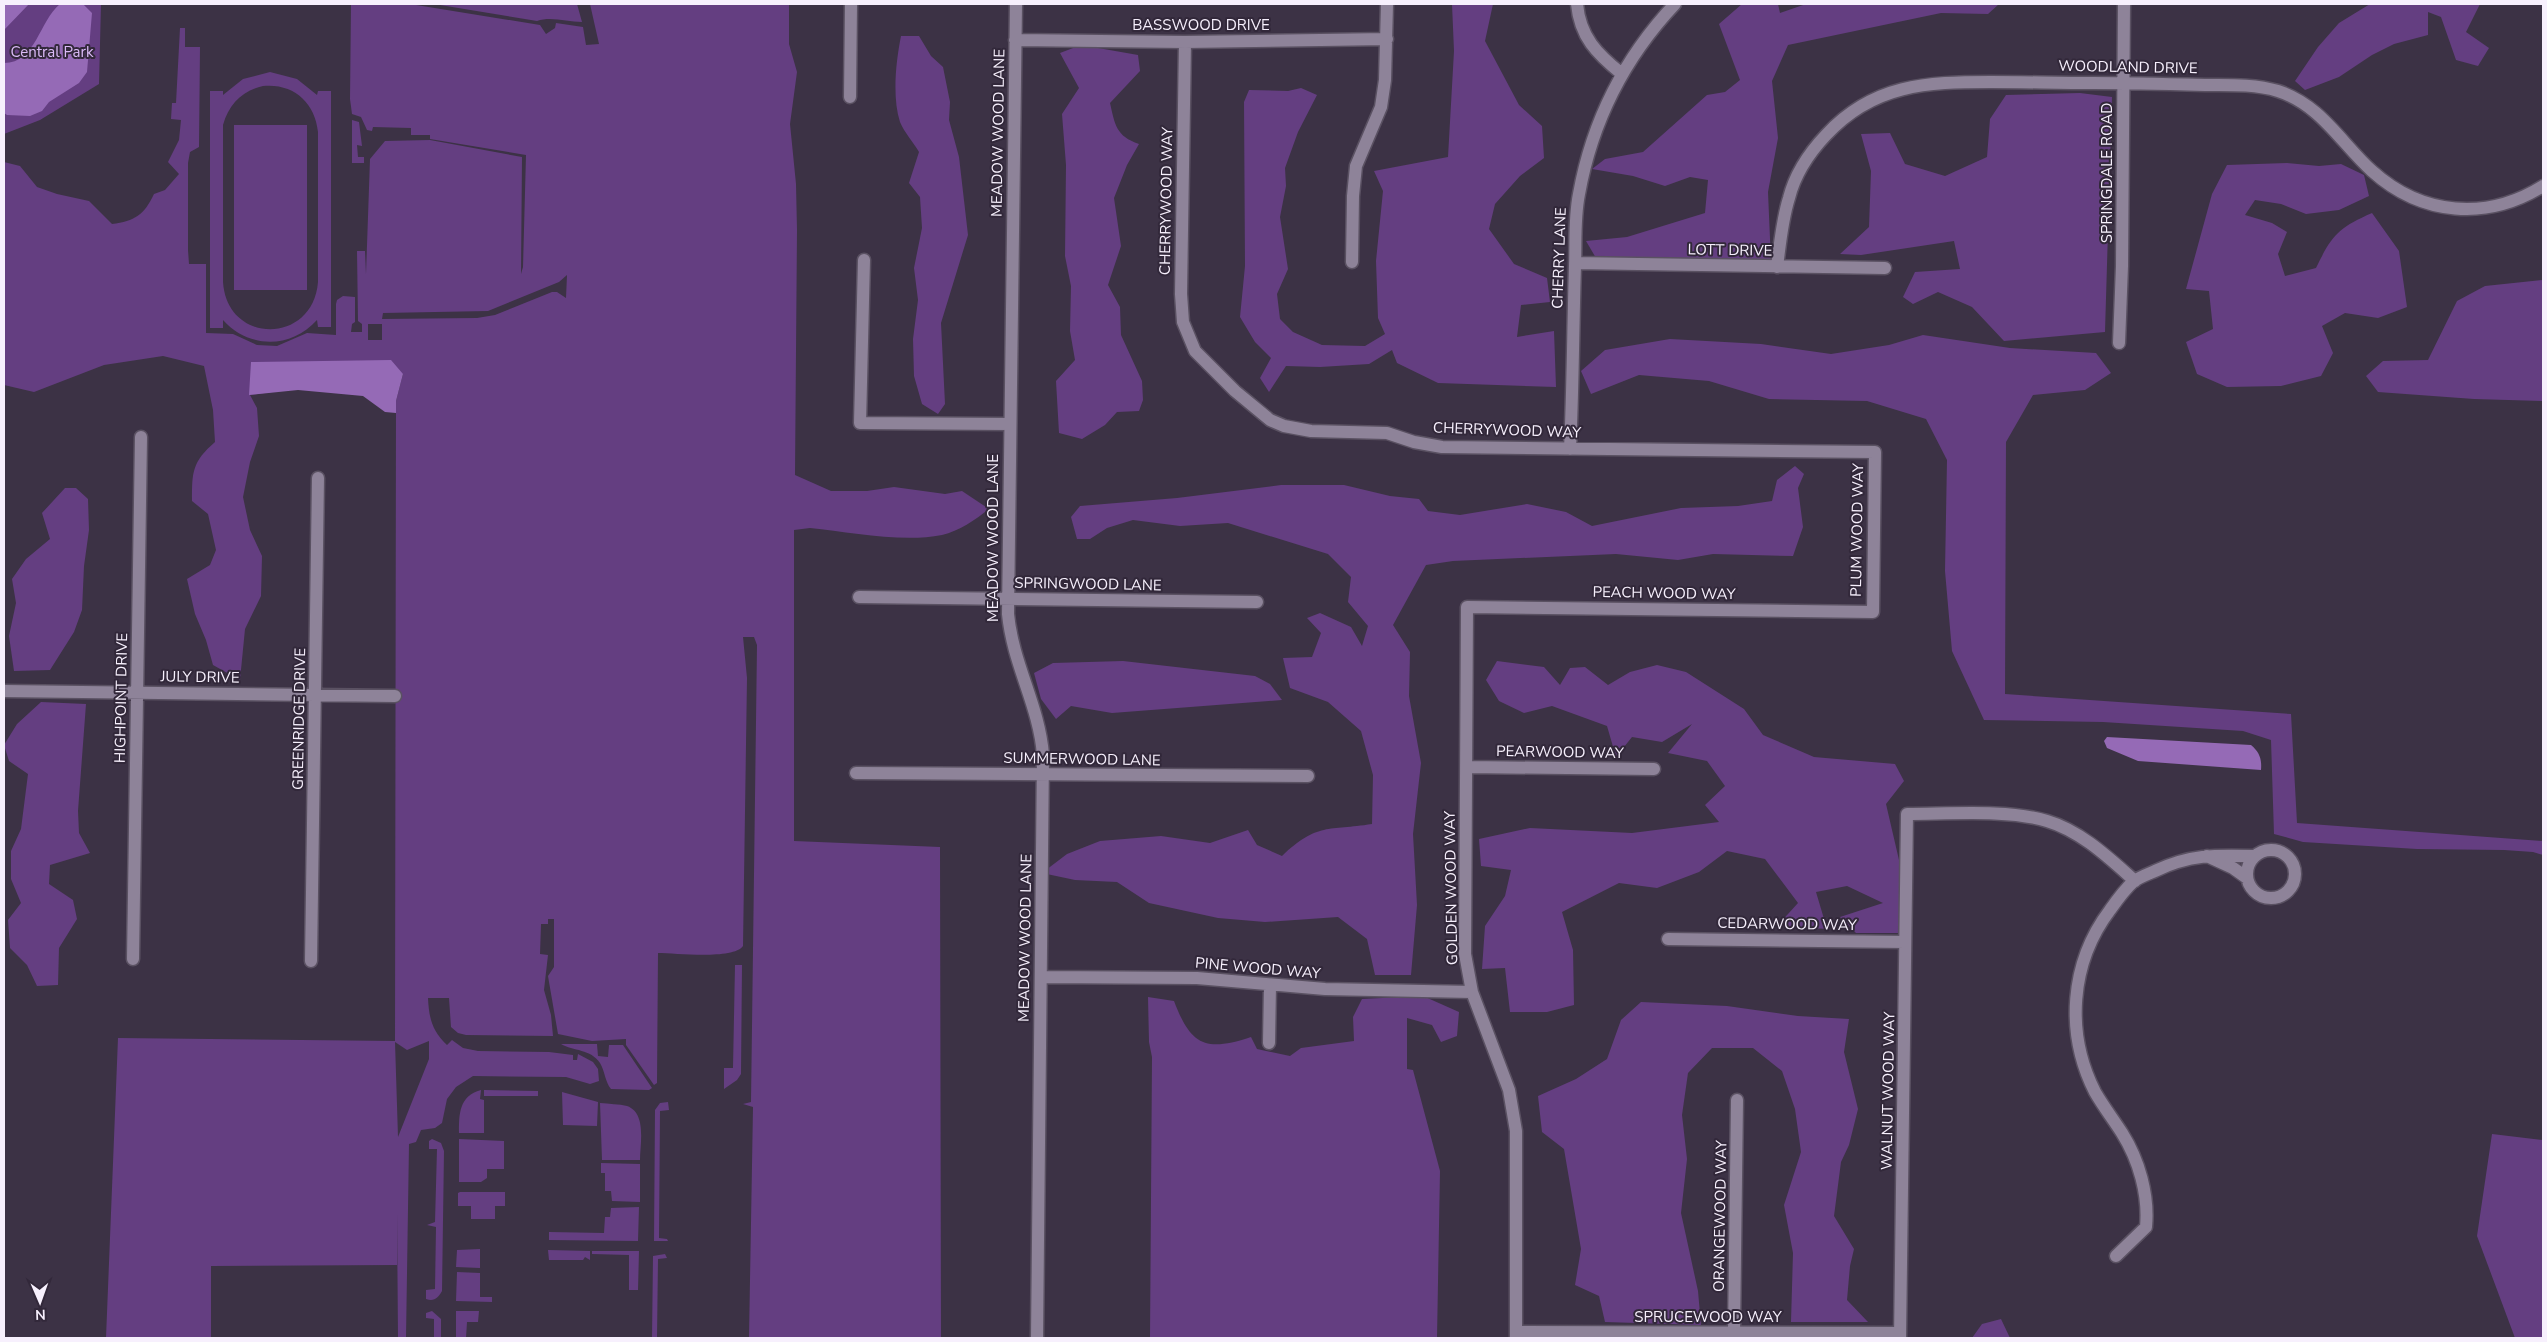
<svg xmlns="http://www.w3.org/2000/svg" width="2547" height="1342" font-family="'Nunito Sans',sans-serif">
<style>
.green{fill:#643e81;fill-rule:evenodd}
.water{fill:#956ab6}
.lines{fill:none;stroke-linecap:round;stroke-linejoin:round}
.minor-casing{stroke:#5a5162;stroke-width:15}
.minor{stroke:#8e8399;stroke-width:12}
.labels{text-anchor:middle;stroke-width:4;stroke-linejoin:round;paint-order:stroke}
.street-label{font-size:15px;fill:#f7f0fd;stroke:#32283a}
.park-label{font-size:15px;fill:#dbbaf7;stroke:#32283a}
</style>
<rect width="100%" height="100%" fill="#3c3245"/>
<!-- green -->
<path class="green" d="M4,4H101L99,84L40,120L4,134Z
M351,4H410L540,25L546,34L555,28L556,23L583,27L586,45L599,44L590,4H789V44L797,72L790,124L796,184L797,230L795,475L831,491H867L894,487L945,494L962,491L989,509C975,520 959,531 942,535C902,543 850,532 810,528L794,530V841L940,847L941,1338H749L753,1107L743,1104L751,1102L757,645L754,637H743L747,678L743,946C733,960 676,953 658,953L657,1083L654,1085L626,1045V1039L592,1041L558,1034L549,982L548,976L554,967V919H548V924H541L540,954L548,955L544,990L551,1015L553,1036L466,1035L458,1033L451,1027L449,998H428C429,1018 432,1031 447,1045L452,1040L463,1048L478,1051L549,1052L573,1055V1060H577L578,1054L593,1062L598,1069L599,1081L590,1084L566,1077L473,1076L456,1087L447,1099L442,1123L435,1128L421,1130L416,1142L409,1144L406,1338H398L397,1214V1265L211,1266V1338H106L118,1038L395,1041L396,401L403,374L250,395L257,408L259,436L250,462L243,497L250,530L262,556L261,596L245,629L240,680L213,665L206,640L195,614L187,579L210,565L216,550L208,514L192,501C192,472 192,462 215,442L213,410L204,366L163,356L104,365L34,392L4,385V162L20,166L37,187L57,194L89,201L112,224C135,221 144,215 154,194L165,190L179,174L168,162L179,140L181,120L171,119L172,103H176L180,28H185V47H200L199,147L190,152L188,163V250L189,264H206V333L233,334L257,345L277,346L307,333L336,335V304L337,300L343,296L355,297V322L352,324L351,332H362V324L358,321L357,251H365L366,274L370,159L385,141L430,140L522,157L521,274L523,267L526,155L430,139V135H411V128L373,127L372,131L367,130L361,117L352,114L350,99ZM567,275L566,298L557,292H552L495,315L477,318L382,319L383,313L488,311L559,282ZM368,324H382V340H368ZM429,1041V1059L398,1137L395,1042L407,1050Z
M434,4H577L582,22C567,22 551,16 537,21Z
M1452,4H1493L1485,41L1519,105L1542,126L1544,158L1520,176L1495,204L1489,229L1514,264L1547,278L1550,302L1521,305L1517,337L1554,331L1556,387L1438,383L1397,363L1392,350L1369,364L1320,367L1286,366L1269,392L1260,378L1271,358L1255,342L1240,317L1245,266L1244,102L1249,90L1288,91L1301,88L1317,95L1298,132L1285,168L1286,186L1280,217L1288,269L1277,294L1280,319L1293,332L1322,345L1365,346L1385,334L1378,318L1376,261L1383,191L1374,171L1448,157L1454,51Z
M1742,4H1778L1780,13L1806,4H1999L1988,14L1941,13L1788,45L1772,81L1778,138L1768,192L1771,262L1596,258L1586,241L1627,237L1705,213L1708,180L1690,177L1665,186L1633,176L1592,169L1605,159L1643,152L1707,95L1725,92L1740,80L1719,24Z
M2370,4H2480L2466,32L2489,48L2478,66L2456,60L2441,17L2428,12V35L2394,44L2372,55L2339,77L2305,90L2295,81L2318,47L2339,23Z
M901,36H919L931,56L943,67L950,102L949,120L959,157L968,235L941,323L945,404L938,414L922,404L914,376L913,339L918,300L914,268L922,228L920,197L909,183L919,152C914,143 904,132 900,122C892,97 896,61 901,36Z
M1081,45L1138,55L1140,71L1110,103C1115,125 1116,136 1139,144L1127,165L1114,198L1121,246L1108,285L1120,307L1121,335L1142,381L1143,400L1139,411L1117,412L1105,425L1082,439L1059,433L1056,381L1075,360L1070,331L1071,286L1065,256L1066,165L1062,114L1079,88L1060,53Z
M270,72L297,79L317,95L318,91H331V327H318L317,320C291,349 249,349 223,320V328H210V91H223V95L243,79ZM263,86C293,83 315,102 318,132V282C313,345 227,345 223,282V125C229,104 242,91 263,86Z
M2080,93L2112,97L2105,332L2004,341L1972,307L1938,292L1913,304L1903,297L1915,272L1960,269L1954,241L1861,255L1840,254L1869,227L1871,171L1861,134L1890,133L1905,164L1945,176L1987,157L1990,119L2006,95Z
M352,120L359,122L362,146L357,145L358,157H364V163H352Z
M234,125H307V290H234Z
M2287,163L2319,166L2341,164L2364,175L2369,196L2339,210L2306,214L2281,204L2255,200L2245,215L2272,223L2287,232L2278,254L2285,276L2316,268C2332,235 2338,228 2372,213L2399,251L2407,307L2378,318L2345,313L2322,326L2333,353L2321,376L2281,386L2227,387L2197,374L2186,342L2213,329L2209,291L2186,289L2212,194L2227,165Z
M2543,280V401L2474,399L2378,392L2366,376L2383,361L2428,360L2457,301L2485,286Z
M1923,335L2010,348L2096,353L2111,373L2085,390L2033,395L2006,442L2005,694L2291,714L2297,823L2543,841V855L2533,852L2504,850L2417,849L2303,842L2274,834L2271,740L2243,731L2103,722L1984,720L1952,651L1945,571L1947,460L1926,419L1867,401L1769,399L1709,381L1639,375L1591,394L1581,371L1605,350L1670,339L1761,344L1831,354L1889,345Z
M1795,466L1804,474L1798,488L1803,527L1793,556L1713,554L1678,560L1616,554L1453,561L1426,565L1393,625L1410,652L1409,696L1421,763L1413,834L1417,905L1411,975H1375L1367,939L1338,917L1265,922L1218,918L1149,903L1117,882L1075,880L1042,873L1067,854L1100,841L1161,836L1210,843L1248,830L1257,845L1282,856C1318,822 1328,831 1372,824L1373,775L1361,731L1328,702L1290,688L1283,658L1312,657L1321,633L1307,618L1320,613L1351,627L1362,646L1368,626L1348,602L1351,577L1328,554L1228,523L1180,526L1133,520L1107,528L1090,539H1077L1071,517L1080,506L1177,498L1281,485H1344L1390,496L1419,499L1428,511L1460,515L1527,504L1566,512L1592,526L1681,508L1738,506L1772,501L1777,480Z
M65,488H76L88,499L89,530L84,566L82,610L74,632L50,670L14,671L9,636L16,603L12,579L26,559L50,539L42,513Z
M1123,661L1255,676L1270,684L1282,700L1112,713L1071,706L1056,719L1041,699L1034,673L1053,663Z
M1497,661L1544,667L1560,685L1570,668L1585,667L1608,685L1630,672L1657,665L1686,672L1744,709L1763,735L1814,757L1895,764L1904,781L1886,804L1899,860V933H1856L1840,917L1883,903L1847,886L1816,892L1827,929L1777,926L1798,903L1765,859L1727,851L1699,872L1657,888L1619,883L1562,912L1573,950L1574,1005L1547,1012H1510L1505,968L1482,969L1485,926L1505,896L1511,870L1481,866L1479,839L1530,828L1632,833L1719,822L1705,805L1725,786L1707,761L1668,753L1692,724L1662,742L1632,737L1616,757L1607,726L1552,706L1524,713L1499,701L1486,680Z
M41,702L86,704L78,811L79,833L90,853L50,865L49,884L73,900L77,919L59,948L58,985L37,986L27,965L10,948L8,920L21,903L11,879V851L21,829L28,774L9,761L4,745L17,724Z
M735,965H742L741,1074L737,1080L724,1089V1068H733Z
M1423,996L1459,1012L1457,1036L1441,1042L1432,1025L1407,1018V1069L1413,1070L1440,1171L1437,1338H1150L1152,1057L1149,1042L1148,997L1174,1001C1191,1046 1206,1052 1251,1037L1257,1049L1290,1056L1301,1048L1354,1041L1353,1017L1362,999Z
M1641,1002L1727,1006L1798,1016L1849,1019L1844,1052L1858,1109L1849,1145L1841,1162L1834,1216L1854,1249L1850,1266L1847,1300L1868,1322H1791L1793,1253L1784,1205L1801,1152L1795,1109L1782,1071L1753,1048H1712L1688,1073L1682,1115L1687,1159L1681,1213L1698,1291L1701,1325L1605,1322L1599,1296L1575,1285L1581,1249L1564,1149L1542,1132L1538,1096L1576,1079L1607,1059L1621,1020Z
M561,1044H597L598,1056L608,1057L609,1045H623L652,1088L649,1090L611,1089C605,1082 605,1071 600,1063C591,1049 573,1051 561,1044Z
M481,1090L480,1099L484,1100V1133H459C459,1114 459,1096 481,1090Z
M484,1090L538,1091V1096H484Z
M562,1092L598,1102L597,1126L563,1125Z
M668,1102L669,1110L660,1111L659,1238L667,1239L668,1241H654L655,1110L660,1103Z
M600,1103C609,1104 619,1104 627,1106C647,1113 640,1144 640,1160H602Z
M2492,1134L2543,1140V1338H2515L2477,1236Z
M432,1139L441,1143L444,1151L442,1291C438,1298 434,1302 426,1299V1290L435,1289L436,1227L427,1225L435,1222L437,1149H429V1141Z
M459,1139L504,1141V1169H487V1178L481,1182H459Z
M601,1163L640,1164V1202L612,1201L611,1191H605V1173H601Z
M460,1192H505V1206H495V1219H471V1206H458V1193Z
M639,1207L638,1241L549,1240V1232L604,1233L605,1217H610L611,1208Z
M480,1249V1268L456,1267L457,1250Z
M548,1250L590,1251V1260L585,1257L583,1260H549Z
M592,1251H639L638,1290H629V1255L592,1254Z
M665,1254L667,1258L658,1259L657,1338H652L653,1256Z
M457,1272L480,1273V1297H492V1302L456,1301Z
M432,1311L441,1319V1338H434V1319L426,1318V1313Z
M456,1311H479L478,1322H467L466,1338H456Z
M2001,1319L2010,1338H1972L1982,1324Z"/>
<!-- water -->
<path class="water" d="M4,4H29L4,30Z
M60,4H83L92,13L87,72L79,83L49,102L42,111L30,116L7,115L4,113V63C36,63 39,21 60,4Z
M391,360L403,374L396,401V413L385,412L363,396L298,390L249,395L251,362Z
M2107,737L2251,745C2259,752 2262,758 2261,770L2138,761L2107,748L2104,741Z"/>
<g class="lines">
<defs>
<path id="minor" d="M1016,4L1008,614C1013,665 1039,705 1043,755L1037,1338
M1577,4C1580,37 1597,54 1622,74
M1015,40L1185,42L1387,39
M1185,42L1181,294L1183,322L1195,351L1235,391L1270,420L1284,426L1311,431L1387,433L1414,442L1442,447L1875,452L1873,612L1467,607L1465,954L1472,992L1509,1090L1516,1131V1338
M850,97L851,4
M864,260L860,423L1010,424
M1352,262L1353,196L1356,166L1381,107L1385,80L1387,4
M1575,263L1885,268
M1777,267C1780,244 1782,220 1789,198C1795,174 1809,153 1826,135C1873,84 1927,82 1991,82C2025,82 2059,83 2093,83C2130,83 2168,84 2205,85C2229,85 2255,84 2278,91C2321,105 2341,143 2372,171C2422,216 2487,221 2543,186
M2119,343L2122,266L2124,4
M1570,449C1573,388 1573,327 1575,266C1576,242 1574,219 1579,194C1592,122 1625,57 1675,4
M859,597L1257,602
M4,691L395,696
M1467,767L1654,769
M856,773L1308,776
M2247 874a24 24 0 1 1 48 0a24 24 0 1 1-48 0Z
M2207,856L2233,868L2247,878
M1668,939L1905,942
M133,959L141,437
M311,961L318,478
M1041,977L1197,978L1325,989L1472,992
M1269,1043L1270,985
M2116,1256L2146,1227C2149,1195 2139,1160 2122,1133C2113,1119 2103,1106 2095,1092C2065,1033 2070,963 2110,910C2117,900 2125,889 2134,881C2140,877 2148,874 2155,871C2190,854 2216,855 2254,856
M1516,1332L1900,1333
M1734,1333L1737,1100
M1900,1338L1907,814C1949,814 2008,809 2047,821C2081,831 2109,858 2135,881"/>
</defs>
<!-- minor casing -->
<use href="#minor" class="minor-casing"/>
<!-- minor -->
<use href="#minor" class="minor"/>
</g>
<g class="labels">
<!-- street labels -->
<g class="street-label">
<text x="1201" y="30">BASSWOOD DRIVE</text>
<text transform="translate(2128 67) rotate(1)" y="5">WOODLAND DRIVE</text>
<text transform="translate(998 133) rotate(-89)" y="5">MEADOW WOOD LANE</text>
<text transform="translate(2107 173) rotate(-90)" y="5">SPRINGDALE ROAD</text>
<text transform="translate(1166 201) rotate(-89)" y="5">CHERRYWOOD WAY</text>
<text transform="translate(1730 250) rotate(1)" y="5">LOTT DRIVE</text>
<text transform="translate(1559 258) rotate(-88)" y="5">CHERRY LANE</text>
<text transform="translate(1507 430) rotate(2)" y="5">CHERRYWOOD WAY</text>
<text transform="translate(1857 530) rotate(-89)" y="5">PLUM WOOD WAY</text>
<text transform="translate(993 538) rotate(-90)" y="5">MEADOW WOOD LANE</text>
<text transform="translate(1088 584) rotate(1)" y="5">SPRINGWOOD LANE</text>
<text transform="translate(1664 593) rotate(1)" y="5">PEACH WOOD WAY</text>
<text transform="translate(200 677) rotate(1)" y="5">JULY DRIVE</text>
<text transform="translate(121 698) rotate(-89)" y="5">HIGHPOINT DRIVE</text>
<text transform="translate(299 719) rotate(-89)" y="5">GREENRIDGE DRIVE</text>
<text transform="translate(1560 752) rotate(1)" y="5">PEARWOOD WAY</text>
<text transform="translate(1082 759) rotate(1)" y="5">SUMMERWOOD LANE</text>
<text transform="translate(1451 888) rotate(-91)" y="5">GOLDEN WOOD WAY</text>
<text transform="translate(1787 924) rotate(1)" y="5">CEDARWOOD WAY</text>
<text transform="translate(1025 938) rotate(-89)" y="5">MEADOW WOOD LANE</text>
<text transform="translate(1258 968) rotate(5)" y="5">PINE WOOD WAY</text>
<text transform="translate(1888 1091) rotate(-89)" y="5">WALNUT WOOD WAY</text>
<text transform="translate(1720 1216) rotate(-89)" y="5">ORANGEWOOD WAY</text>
<text x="1708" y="1322">SPRUCEWOOD WAY</text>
</g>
<!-- park labels -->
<g class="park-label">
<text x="52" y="57">Central Park</text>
</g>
</g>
<!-- border -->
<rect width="2547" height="1342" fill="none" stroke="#f7f0fd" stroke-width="10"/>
<!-- north arrow -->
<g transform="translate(40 1302) rotate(178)" stroke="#32283a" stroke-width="4" paint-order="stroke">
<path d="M0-4L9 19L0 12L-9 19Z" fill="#f7f0fd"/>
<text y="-8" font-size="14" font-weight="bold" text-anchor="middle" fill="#f7f0fd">N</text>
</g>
</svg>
